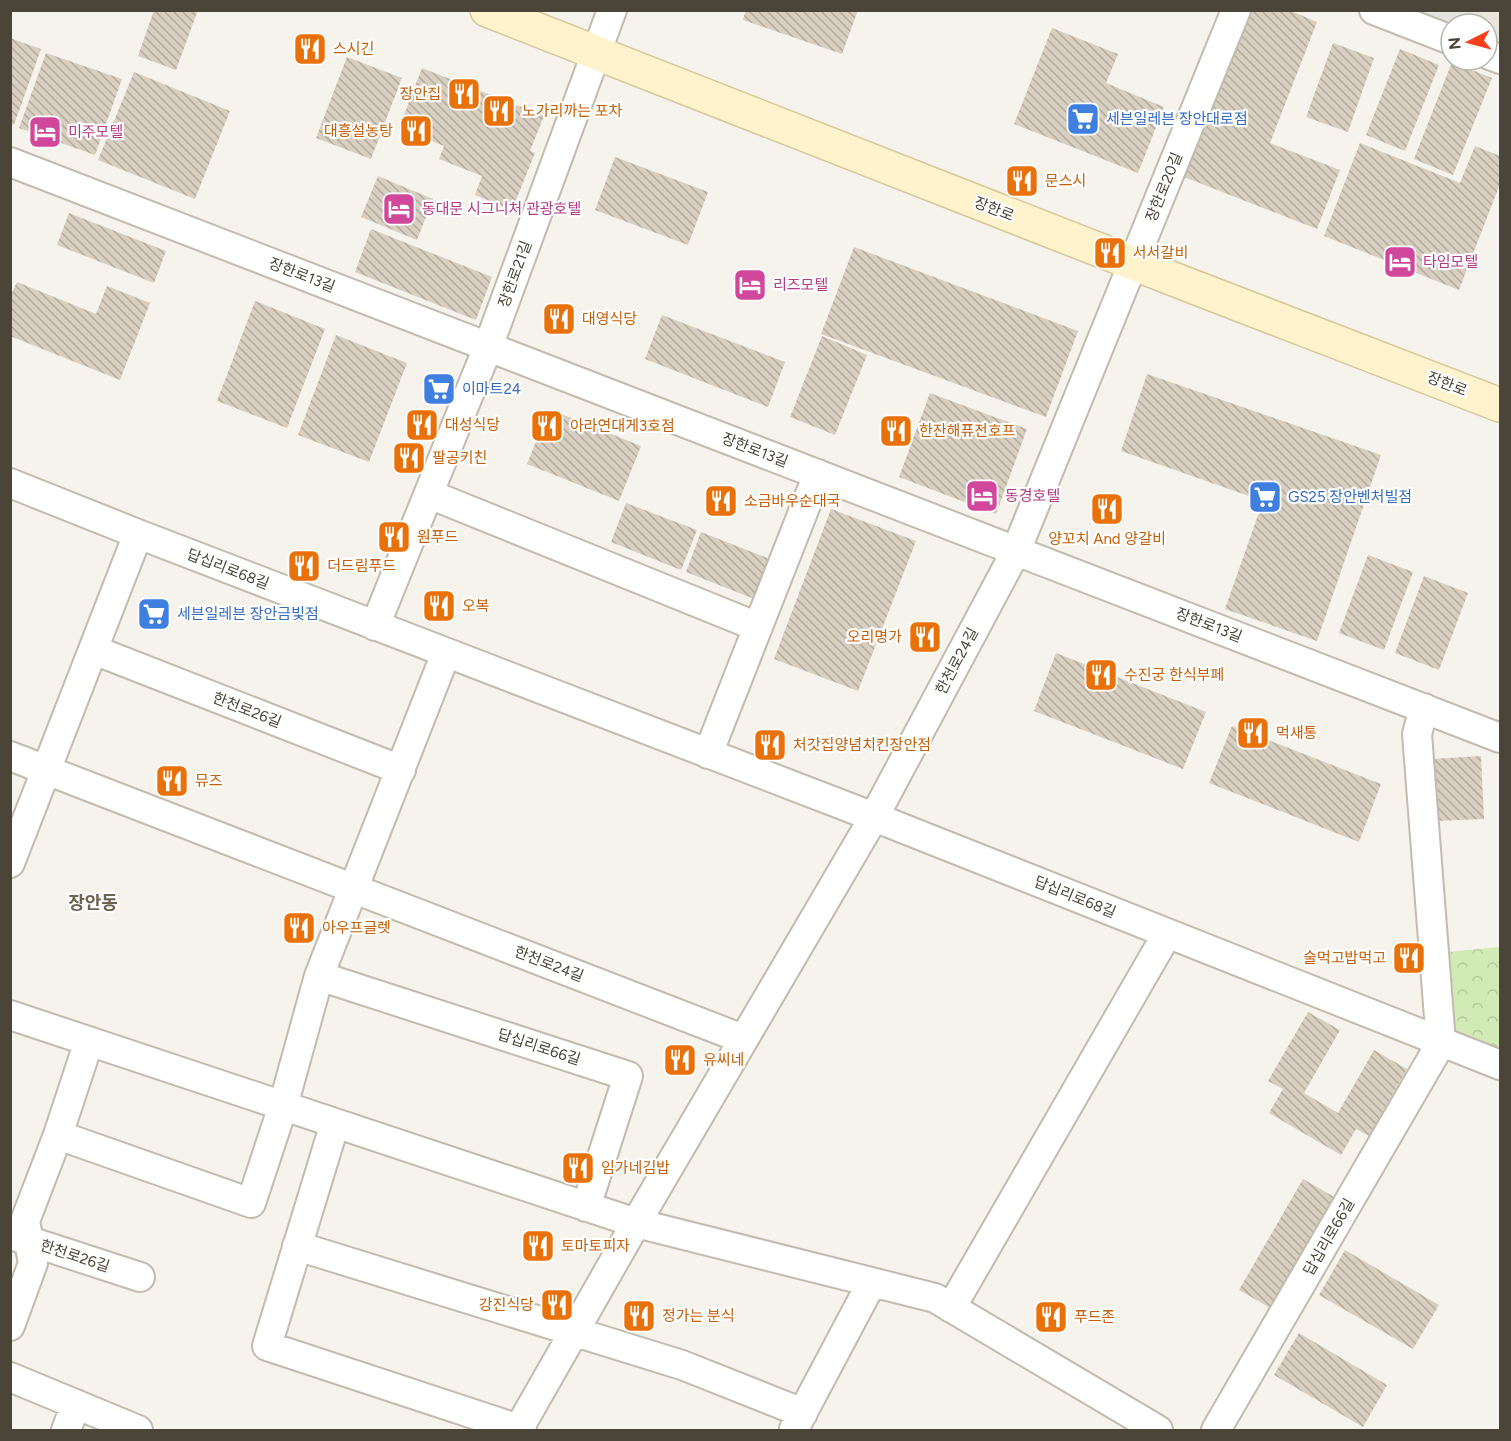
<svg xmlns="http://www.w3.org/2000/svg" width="1511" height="1441" font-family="Figtree,'Noto Sans KR',sans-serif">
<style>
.residential{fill:#eae5da}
.park{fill:url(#park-crowns)}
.parking{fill:#e5e3e0}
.building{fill:url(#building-back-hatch)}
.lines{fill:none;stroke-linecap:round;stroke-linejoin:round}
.street-casing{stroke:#c2bbae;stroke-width:32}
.secondary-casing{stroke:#d6c79b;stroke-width:36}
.street{stroke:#fff;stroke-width:28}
.secondary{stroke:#fff3cd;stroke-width:33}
.labels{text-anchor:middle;stroke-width:4.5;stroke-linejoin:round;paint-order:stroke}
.food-label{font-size:15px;fill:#c56008;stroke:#fff;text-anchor:start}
.shop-label{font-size:15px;fill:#366cbe;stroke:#fff;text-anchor:start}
.hotel-label{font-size:15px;fill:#b23c85;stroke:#fff;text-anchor:start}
.street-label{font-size:15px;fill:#4b4439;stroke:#fff}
.quarter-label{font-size:18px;font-weight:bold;fill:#6e6250;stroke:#fff}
</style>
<defs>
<pattern id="park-crowns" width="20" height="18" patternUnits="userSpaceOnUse" patternTransform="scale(1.5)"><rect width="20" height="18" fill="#d2eab5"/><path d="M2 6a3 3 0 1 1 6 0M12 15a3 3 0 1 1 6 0" fill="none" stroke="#b6ca9c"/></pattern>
<pattern id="building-back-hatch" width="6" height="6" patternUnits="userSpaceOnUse" patternTransform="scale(1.5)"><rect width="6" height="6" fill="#d8cfc1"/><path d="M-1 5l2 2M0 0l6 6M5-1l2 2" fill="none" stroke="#b1aa9e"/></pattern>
</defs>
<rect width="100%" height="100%" fill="#f6f3ec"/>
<!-- residential -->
<path class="residential" d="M1395,11H1500V49L1487,44V24H1451Z"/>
<!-- park -->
<path class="park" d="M1500,947V1055L1451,1037L1448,952Z"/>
<!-- parking -->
<path class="parking" d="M1399,11H1471L1466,24H1451V29Z"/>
<!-- building -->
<path class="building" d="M154,10H198L176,70L138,56Z
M746,10H858L842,54L743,20Z
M1242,10H1289L1317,22L1270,143L1340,170L1317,229L1179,175Z
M1052,28L1118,54L1106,83L1164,107L1138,173L1014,124Z
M10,38L41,49L14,125L10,124Z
M1333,43L1374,58L1348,132L1306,117Z
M1400,49L1439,65L1405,151L1366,135Z
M46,53L122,79L95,155L19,128Z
M347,57L402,78L371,159L316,138Z
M1452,62L1492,78L1453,175L1414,159Z
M422,68L544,116L530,151L535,153L512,210L475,195L482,176L439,159L444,146L399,128Z
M134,72L230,111L195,199L98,160Z
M1360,143L1460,183L1475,146L1500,156V184L1459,290L1324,236Z
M615,157L708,192L688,245L595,210Z
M378,176L433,199L417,240L361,217Z
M69,213L166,251L154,283L57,245Z
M371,229L492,277L476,320L355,272Z
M854,247L1078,331L1046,417L821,334Z
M17,282L96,314L107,286L150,303L120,380L10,336V297Z
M255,301L325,329L287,428L217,401Z
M662,315L785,362L768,407L645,359Z
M336,335L407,363L369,462L298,435Z
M822,336L867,355L835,435L790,417Z
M1147,374L1381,455L1317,641L1225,609L1263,501L1121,451Z
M930,393L1027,429L996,514L899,477Z
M549,409L641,446L619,501L527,464Z
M626,503L697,530L681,570L611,542Z
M831,509L916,541L858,691L774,659Z
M701,532L772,560L757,600L686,572Z
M1368,555L1413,572L1384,650L1339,633Z
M1424,576L1468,593L1439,670L1395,653Z
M1056,653L1206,712L1183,769L1034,711Z
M1232,726L1381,784L1359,842L1209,783Z
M1481,756L1484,819L1435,821L1432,759Z
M1308,1012L1340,1030L1304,1093L1338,1113L1374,1050L1407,1069L1369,1136L1356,1129L1341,1155L1269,1113L1283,1089L1268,1081Z
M1303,1179L1336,1198L1272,1309L1239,1290Z
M1345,1250L1439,1305L1413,1349L1319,1295Z
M1299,1333L1387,1385L1363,1427L1274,1375Z"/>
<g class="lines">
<defs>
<path id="street" d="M1374,10L1451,40
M1487,54L1500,59
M10,162L1500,738
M10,483L138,534L874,817L1500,1065
M429,494L758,627
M375,626L488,347L612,10
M94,650L401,770
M708,754L818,474
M10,756L743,1039
M10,863L138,534
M319,976L628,1076L586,1207
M10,1015L636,1223L935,1298L1158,1430
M335,1123L267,1346L522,1430
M58,1135L251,1203L283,1106L319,976L446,653
M14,1236L140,1277
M297,1246L682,1365L803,1413
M951,1308L1167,934
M10,1326L33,1263L25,1221L58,1135L89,1041
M10,1377L138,1430
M794,1429L872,1282
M66,1430L76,1404
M518,1430L636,1223L874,817L1016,551L1236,10
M1216,1430L1441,1043L1417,734L1424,708"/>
<path id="secondary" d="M487,10L1181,282L1500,405"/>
</defs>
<!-- street casing -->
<use href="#street" class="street-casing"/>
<!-- secondary casing -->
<use href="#secondary" class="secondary-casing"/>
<!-- street -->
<use href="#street" class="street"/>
<!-- secondary -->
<use href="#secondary" class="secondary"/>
</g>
<!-- icons -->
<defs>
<symbol id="restaurant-square" viewBox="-11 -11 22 22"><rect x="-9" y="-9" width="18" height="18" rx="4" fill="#e8710a" stroke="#fff"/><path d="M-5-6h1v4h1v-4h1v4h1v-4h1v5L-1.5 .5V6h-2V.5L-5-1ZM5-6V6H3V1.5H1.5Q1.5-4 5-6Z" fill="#fff"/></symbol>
<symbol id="supermarket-square" viewBox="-11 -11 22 22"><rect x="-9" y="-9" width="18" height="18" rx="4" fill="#3f7fe0" stroke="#fff"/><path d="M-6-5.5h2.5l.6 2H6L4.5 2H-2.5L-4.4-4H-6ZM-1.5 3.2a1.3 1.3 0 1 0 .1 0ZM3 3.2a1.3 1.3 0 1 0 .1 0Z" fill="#fff"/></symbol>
<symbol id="hotel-square" viewBox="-11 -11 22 22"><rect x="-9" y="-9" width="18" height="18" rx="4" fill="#d1479c" stroke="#fff"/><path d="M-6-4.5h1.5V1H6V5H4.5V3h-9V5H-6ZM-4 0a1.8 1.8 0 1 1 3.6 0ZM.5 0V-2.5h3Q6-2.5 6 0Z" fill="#fff"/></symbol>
</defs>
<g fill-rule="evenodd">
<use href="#restaurant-square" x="291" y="30" width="38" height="38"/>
<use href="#restaurant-square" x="445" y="75" width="38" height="38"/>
<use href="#restaurant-square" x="480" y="92" width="38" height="38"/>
<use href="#supermarket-square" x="1064" y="100" width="38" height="38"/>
<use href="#restaurant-square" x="397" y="112" width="38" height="38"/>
<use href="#hotel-square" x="26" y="113" width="38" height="38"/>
<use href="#restaurant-square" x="1003" y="162" width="38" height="38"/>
<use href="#hotel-square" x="380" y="190" width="38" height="38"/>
<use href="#restaurant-square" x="1091" y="234" width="38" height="38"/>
<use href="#hotel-square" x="1381" y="243" width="38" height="38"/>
<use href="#hotel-square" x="731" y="266" width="38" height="38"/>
<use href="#restaurant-square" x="540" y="300" width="38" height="38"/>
<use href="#supermarket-square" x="420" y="370" width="38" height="38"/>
<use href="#restaurant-square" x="403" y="406" width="38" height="38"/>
<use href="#restaurant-square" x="528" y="407" width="38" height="38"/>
<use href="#restaurant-square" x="877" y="412" width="38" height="38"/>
<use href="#restaurant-square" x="390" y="439" width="38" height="38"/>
<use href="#hotel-square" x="963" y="477" width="38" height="38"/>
<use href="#supermarket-square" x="1246" y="478" width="38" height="38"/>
<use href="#restaurant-square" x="702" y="482" width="38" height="38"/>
<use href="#restaurant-square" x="1088" y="490" width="38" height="38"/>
<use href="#restaurant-square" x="375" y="518" width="38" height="38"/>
<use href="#restaurant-square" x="285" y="547" width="38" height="38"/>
<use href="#restaurant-square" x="420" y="587" width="38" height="38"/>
<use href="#supermarket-square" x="135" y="595" width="38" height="38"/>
<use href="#restaurant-square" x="906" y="618" width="38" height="38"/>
<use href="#restaurant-square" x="1082" y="656" width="38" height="38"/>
<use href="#restaurant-square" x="1234" y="714" width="38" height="38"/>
<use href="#restaurant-square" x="751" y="726" width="38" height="38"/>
<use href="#restaurant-square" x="153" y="762" width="38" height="38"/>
<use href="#restaurant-square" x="280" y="909" width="38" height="38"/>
<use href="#restaurant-square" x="1390" y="939" width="38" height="38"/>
<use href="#restaurant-square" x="661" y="1041" width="38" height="38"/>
<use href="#restaurant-square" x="559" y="1149" width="38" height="38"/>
<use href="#restaurant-square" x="519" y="1227" width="38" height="38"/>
<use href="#restaurant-square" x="538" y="1286" width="38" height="38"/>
<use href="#restaurant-square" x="620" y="1297" width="38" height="38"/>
<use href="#restaurant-square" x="1032" y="1298" width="38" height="38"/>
</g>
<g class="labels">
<!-- food labels -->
<g class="food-label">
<text x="333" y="54">스시긴</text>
<text x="441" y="99" text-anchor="end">장안집</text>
<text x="522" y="116">노가리까는 포차</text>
<text x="393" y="136" text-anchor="end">대흥설농탕</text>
<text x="1045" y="186">문스시</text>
<text x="1133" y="258">서서갈비</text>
<text x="582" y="324">대영식당</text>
<text x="445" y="430">대성식당</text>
<text x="570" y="431">아라연대게3호점</text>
<text x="919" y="436">한잔해퓨전호프</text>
<text x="432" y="463">팔공키친</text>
<text x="744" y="506">소금바우순대국</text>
<text x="417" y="542">원푸드</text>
<text x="1107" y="544" text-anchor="middle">양꼬치 And 양갈비</text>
<text x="327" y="571">더드림푸드</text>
<text x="462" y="611">오복</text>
<text x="902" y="642" text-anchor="end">오리명가</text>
<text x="1124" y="680">수진궁 한식부페</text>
<text x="1276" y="738">먹새통</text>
<text x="793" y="750">처갓집양념치킨장안점</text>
<text x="195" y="786">뮤즈</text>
<text x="322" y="933">아우프글렛</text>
<text x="1386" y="963" text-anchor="end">술먹고밥먹고</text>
<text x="703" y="1065">유씨네</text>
<text x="601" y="1173">임가네김밥</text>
<text x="561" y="1251">토마토피자</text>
<text x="534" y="1310" text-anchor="end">강진식당</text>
<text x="662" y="1321">정가는 분식</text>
<text x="1074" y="1322">푸드존</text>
</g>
<!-- shop labels -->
<g class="shop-label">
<text x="1106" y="124">세븐일레븐 장안대로점</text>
<text x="462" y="394">이마트24</text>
<text x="1288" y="502">GS25 장안벤처빌점</text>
<text x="177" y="619">세븐일레븐 장안금빛점</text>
</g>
<!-- hotel labels -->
<g class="hotel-label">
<text x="68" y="137">미주모텔</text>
<text x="422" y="214">동대문 시그니처 관광호텔</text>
<text x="1423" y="267">타임모텔</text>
<text x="773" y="290">리즈모텔</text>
<text x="1005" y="501">동경호텔</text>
</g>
<!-- street labels -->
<g class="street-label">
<text transform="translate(1164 187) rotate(-68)" y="5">장한로20길</text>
<text transform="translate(994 209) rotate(21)" y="5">장한로</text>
<text transform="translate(515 274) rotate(-70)" y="5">장한로21길</text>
<text transform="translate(302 275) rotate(21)" y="5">장한로13길</text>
<text transform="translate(1447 384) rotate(21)" y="5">장한로</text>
<text transform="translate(755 450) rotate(21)" y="5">장한로13길</text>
<text transform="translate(228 569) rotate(21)" y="5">답십리로68길</text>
<text transform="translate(1209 625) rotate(21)" y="5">장한로13길</text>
<text transform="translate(957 661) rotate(-62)" y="5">한천로24길</text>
<text transform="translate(247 710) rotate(21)" y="5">한천로26길</text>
<text transform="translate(1075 897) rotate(22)" y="5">답십리로68길</text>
<text transform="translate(549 964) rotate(21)" y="5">한천로24길</text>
<text transform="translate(539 1047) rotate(18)" y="5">답십리로66길</text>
<text transform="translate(1329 1237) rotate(-60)" y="5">답십리로66길</text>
<text transform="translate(75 1256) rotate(18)" y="5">한천로26길</text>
</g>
<!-- quarter labels -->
<g class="quarter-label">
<text x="93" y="909">장안동</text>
</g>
</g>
<!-- border -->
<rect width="1511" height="1441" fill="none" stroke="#4b4439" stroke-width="24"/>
<!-- north arrow -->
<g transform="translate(1469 42) rotate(264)"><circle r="28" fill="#ffffff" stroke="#b7b4b0" stroke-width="1.5"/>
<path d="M0-4.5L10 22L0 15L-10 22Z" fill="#fc3f1d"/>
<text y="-9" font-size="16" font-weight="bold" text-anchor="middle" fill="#4b4439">N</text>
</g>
</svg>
